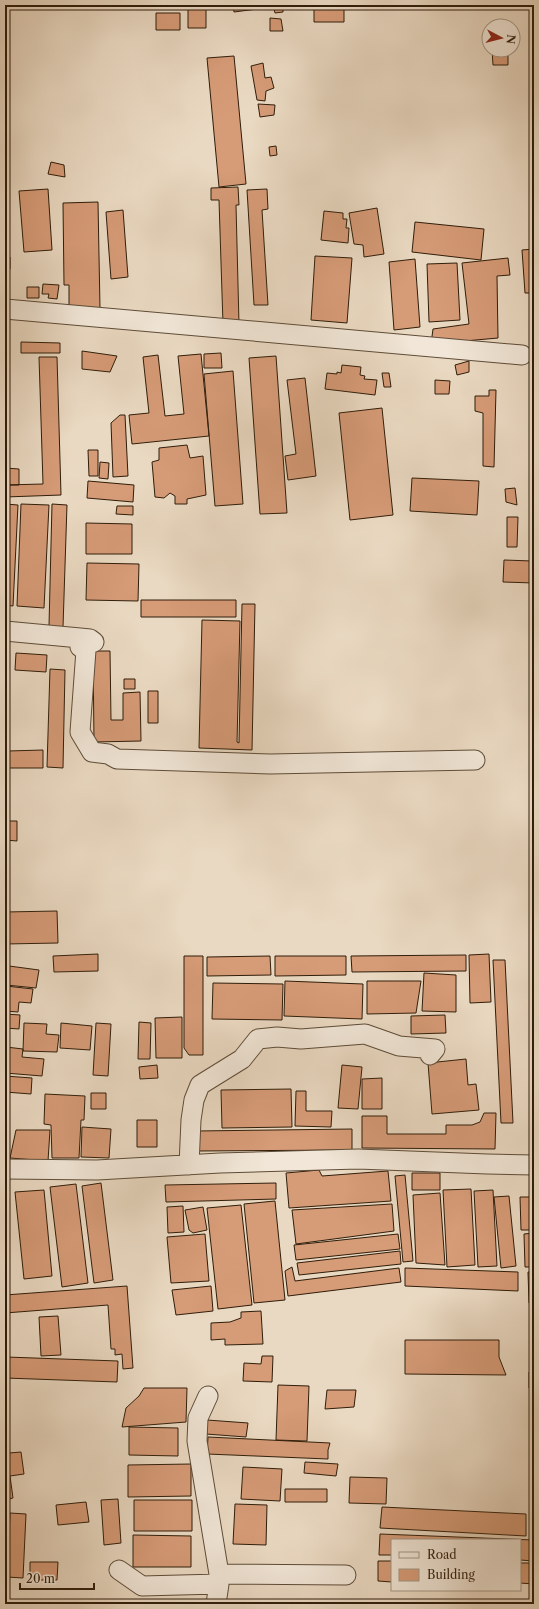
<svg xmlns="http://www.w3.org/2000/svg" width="539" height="1609" font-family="'Libre Caslon Text',serif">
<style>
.building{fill:#d69b77;stroke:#2f1d0a}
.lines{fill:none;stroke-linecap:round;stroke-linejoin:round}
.street-casing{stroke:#5e4c38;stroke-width:21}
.street{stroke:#f1e6d7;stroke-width:19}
</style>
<rect width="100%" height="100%" fill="#ead9c2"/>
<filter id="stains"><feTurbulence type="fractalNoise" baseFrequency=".005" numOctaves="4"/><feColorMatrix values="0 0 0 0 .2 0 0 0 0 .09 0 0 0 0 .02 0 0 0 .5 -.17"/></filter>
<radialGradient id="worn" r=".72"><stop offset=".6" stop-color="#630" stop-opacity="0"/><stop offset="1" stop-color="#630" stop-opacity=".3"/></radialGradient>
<!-- building -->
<path class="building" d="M188,5H206V28H188Z
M233,5H265V8L234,12Z
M273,5H283V12L275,13Z
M314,5H344V22H314Z
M156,13H180V30H156Z
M270,18L281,19L283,31H270Z
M492,50H508V65H493Z
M234,56L246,184L219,187L207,58Z
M263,63L265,78L271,77L274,88L266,91L265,101L257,100L251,66Z
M258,104L275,105L274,115L260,117Z
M276,146L277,155L270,156L269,147Z
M51,162L64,165L65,177L48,174Z
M238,187L239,205H236L239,324H223L219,200H211V188Z
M48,189L52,250L24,252L19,191Z
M267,189L268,209L262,210L268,305H254L247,190Z
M98,202L100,309H69V285H64L63,203Z
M377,208L384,254L364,257L363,245L354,244L349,213Z
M123,210L128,277L111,279L106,212Z
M324,211L343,213V219H347L346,228H349L348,243L321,240Z
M415,222L484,229L481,260L412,252Z
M534,249V293H525L522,250Z
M315,256L352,258L347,323L311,320Z
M5,257H10V269L6,270L7,278H5Z
M508,258L510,275L497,276L498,338L431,344L433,329L469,324L462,263Z
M415,259L420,327L394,330L389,262Z
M457,263L460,320L429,322L427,264Z
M43,284L59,285L57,299L48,298L49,294H42Z
M27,287H39V298H27Z
M21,342L60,343V353H21Z
M82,351L117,356L110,372L82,369Z
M221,353L222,368H204V354Z
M201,354L209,436L132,444L129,415L149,413L143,357L158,355L165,416L184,414L178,356Z
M276,356L287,513L260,514L249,358Z
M39,357H57L61,495L5,497V485L43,484Z
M469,361V372L457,375L455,365Z
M342,365L361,367L360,375L365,376L364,379L377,380L375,395L325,389L327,373L337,374V372L341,373Z
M233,371L243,504L215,506L204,374Z
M382,373H389L391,387H384Z
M305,378L316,476L288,480L285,456L296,454L287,380Z
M435,380L450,381L449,394H435Z
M5,386H9L8,400H5Z
M489,390H496L494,467L483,466V413L475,411V396H489Z
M534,393V427H532Z
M382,408L393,515L350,520L339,413Z
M120,415H125L128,476L113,477L111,423Z
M532,443L534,444V490L530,489Z
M187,445L190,458L203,456L206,495L187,499V504H175V496L170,493L164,498L155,497L152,462L159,460V448Z
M88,450H98V476H89Z
M100,462L109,463L108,479L99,478Z
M5,468L19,469V485H5Z
M412,478L479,481L477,515L410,511Z
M88,481L134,485L133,502L87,498Z
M515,488L517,505L506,502L505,489Z
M5,504L18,505L13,606L5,605Z
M21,504L49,505L44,608L17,606Z
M52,504L67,505L63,627L49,626Z
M117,506H133V515L116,514Z
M507,517H518L517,547H507Z
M86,523L132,524V554H86Z
M534,530V583L503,582L504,560L532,561Z
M87,563L139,564L138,601L86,600Z
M141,600H236V617H141Z
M242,604H255L252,750L199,748L202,620L240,621L237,742L239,743Z
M93,651H110L111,720H123V693L140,692L141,741L94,742Z
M16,653L47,655L46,672L15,670Z
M50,669L65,670L63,768L47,767Z
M124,679H135V689H124Z
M148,691H158V723H148Z
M43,750V768H8V751Z
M5,821H17V841L5,840Z
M57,911L58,943L5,944V912Z
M98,954V971L54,972L53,956Z
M489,954L491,1002L470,1003L469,955Z
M466,955V971L352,972L351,956Z
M184,956H203V1055H189L184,1048Z
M270,956L271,975L207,976V957Z
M275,956H346V975L275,976Z
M493,960H505L513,1123H501Z
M9,966L39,970L36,988L6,985Z
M424,973L456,975V1012L422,1011Z
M285,981L363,984L362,1019L284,1016Z
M367,981H421L416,1013L367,1014Z
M213,983L283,984L282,1020L212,1019Z
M6,986L33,989L31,1003L19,1002L18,1012L5,1011Z
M5,1014L20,1015L19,1029L5,1028Z
M445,1015L446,1033L411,1034V1016Z
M182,1017V1058H156L155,1018Z
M139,1022L151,1023L150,1059H138Z
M24,1023L47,1024L46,1034L59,1035L57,1052L23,1051Z
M61,1023L92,1026L90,1050L60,1048Z
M96,1023L111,1024L108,1076L93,1075Z
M6,1047L23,1049L22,1057L44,1059L42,1076L5,1073Z
M466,1059L468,1085L476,1084L479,1110L432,1114L428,1063Z
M157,1065L158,1078L140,1079L139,1067Z
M342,1065L362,1067L358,1109L338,1108Z
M5,1076L32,1078L31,1094L5,1092Z
M382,1078V1109H362V1079Z
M291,1089L292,1127L222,1128L221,1090Z
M296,1091H306V1111H332L331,1127L295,1126Z
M91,1093H106V1109H91Z
M45,1094L85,1096L84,1120H81L79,1158H52L51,1125L44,1124Z
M5,1095L9,1096L5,1132Z
M484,1113H496L495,1149L362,1148V1116H387V1134H446V1125H472L480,1122Z
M137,1120H157V1147H137Z
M82,1127L111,1129L109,1158L81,1157Z
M352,1129V1150L196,1151V1131Z
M16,1130H50L48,1161L10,1158Z
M319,1170L322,1176L388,1171L391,1201L289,1208L286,1173Z
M412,1173H440V1190H412Z
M405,1175L413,1261L403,1262L395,1176Z
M101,1183L113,1280L94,1283L82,1186Z
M276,1183V1199L166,1202L165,1185Z
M76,1184L88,1283L62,1287L50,1187Z
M471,1189L475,1265L447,1267L443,1190Z
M44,1190L52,1276L24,1279L15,1192Z
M493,1190L497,1266L478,1267L474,1191Z
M440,1193L445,1265L416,1263L413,1195Z
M509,1196L516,1266L501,1268L494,1197Z
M520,1197H534V1230H521Z
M275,1201L285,1300L254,1303L244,1204Z
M392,1204L394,1231L296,1244L292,1210Z
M241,1205L252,1305L218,1309L207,1208Z
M183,1206L184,1232L168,1233L167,1207Z
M203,1207L207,1230L193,1233L189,1230L185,1210Z
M534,1233V1267H525L524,1234Z
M205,1234L209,1281L171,1283L167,1237Z
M398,1234L400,1249L296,1260L294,1245Z
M400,1251L401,1264L299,1275L297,1263Z
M292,1267L295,1281L399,1268L401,1282L288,1296L285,1271Z
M405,1268L518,1272V1291L405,1286Z
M528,1272H534V1303H529Z
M127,1286L133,1368L123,1369L122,1354L115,1355V1349H111L108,1305L5,1313V1295Z
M211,1286L213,1311L176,1315L172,1290Z
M261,1311L263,1344L225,1345V1339L211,1340V1323L230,1322L241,1318V1312Z
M58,1316L61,1355L41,1356L39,1317Z
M405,1340H499V1357L506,1375L405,1374Z
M262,1356H273L272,1382L243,1381L244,1363L261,1364Z
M6,1357L118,1361L117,1382L5,1378Z
M529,1372H534V1388H529Z
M278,1385L309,1386L307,1441L276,1440Z
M144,1388H187L186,1422L122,1427L126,1408L139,1396Z
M327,1390H356L354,1407L325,1409Z
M207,1420L248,1423L246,1437L206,1434Z
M129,1427L178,1428V1456L129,1455Z
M208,1437L330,1443L328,1450V1459L207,1454Z
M5,1445H8L9,1453L21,1452L24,1474L10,1476L13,1498L5,1500Z
M305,1462L338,1464L336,1476L304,1473Z
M191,1464V1496L128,1497V1465Z
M243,1467L282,1469L280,1501L241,1499Z
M350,1477L387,1478L386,1504L349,1503Z
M285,1489H327V1502H285Z
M118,1499L121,1543L104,1545L101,1500Z
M134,1500H192V1531H134Z
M86,1502L89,1522L58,1525L56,1505Z
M235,1504L267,1505L266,1545L233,1544Z
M382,1507L526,1514V1536L380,1528Z
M10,1513L26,1514L23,1578L7,1577Z
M380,1534L534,1540V1561L520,1560V1540H392V1555H379Z
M133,1535L191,1536V1567H133Z
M378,1561H392V1582L378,1581Z
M30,1562H58L57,1580H30Z
M520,1563H534V1584L520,1583Z"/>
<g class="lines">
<defs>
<path id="street" d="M5,309L522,355
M5,631L80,638L90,639L94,642L80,647L86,650L80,732L92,752L108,754L117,759L270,764L475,760
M189,1165L191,1120L194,1100L200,1085L242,1059L258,1039L277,1037L301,1039L365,1034L399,1046L435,1049L430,1055
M5,1169L97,1170L220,1163L358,1159L487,1164L534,1165
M208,1396L198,1418L197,1441L219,1574V1584L216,1604
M119,1570L142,1586L219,1584
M219,1574L346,1575"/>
</defs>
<!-- street casing -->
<use href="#street" class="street-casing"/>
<!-- street -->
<use href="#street" class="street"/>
</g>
<!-- margin -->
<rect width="539" height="1609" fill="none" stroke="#ead9c2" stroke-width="20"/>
<rect x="6" y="6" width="527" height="1597" fill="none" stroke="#2f1d0a" stroke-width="2"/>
<rect x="10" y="10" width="519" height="1589" fill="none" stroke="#2f1d0a"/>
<!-- legend -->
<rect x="391" y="1539" width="130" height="52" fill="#f1e6d7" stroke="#a39685"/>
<rect x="399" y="1552" width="20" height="6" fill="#f1e6d7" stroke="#a39685"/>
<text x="427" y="1559" font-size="12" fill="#2f1d0a">Road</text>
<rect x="399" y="1569" width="20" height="12" fill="#d69b77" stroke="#a39685"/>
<text x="427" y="1579" font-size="12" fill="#2f1d0a">Building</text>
<!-- north arrow -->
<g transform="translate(501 38) rotate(97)"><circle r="19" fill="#f1e6d7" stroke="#a39685"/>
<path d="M0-3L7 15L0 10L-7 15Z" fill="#8f2418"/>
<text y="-6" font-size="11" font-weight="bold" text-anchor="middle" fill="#2f1d0a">N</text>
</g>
<!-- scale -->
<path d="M20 1583v6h74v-6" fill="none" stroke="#2f1d0a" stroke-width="2"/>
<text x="26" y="1583" font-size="12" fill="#2f1d0a" stroke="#f1e6d7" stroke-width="3" paint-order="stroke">20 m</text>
<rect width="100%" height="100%" filter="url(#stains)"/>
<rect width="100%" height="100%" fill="url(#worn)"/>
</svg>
